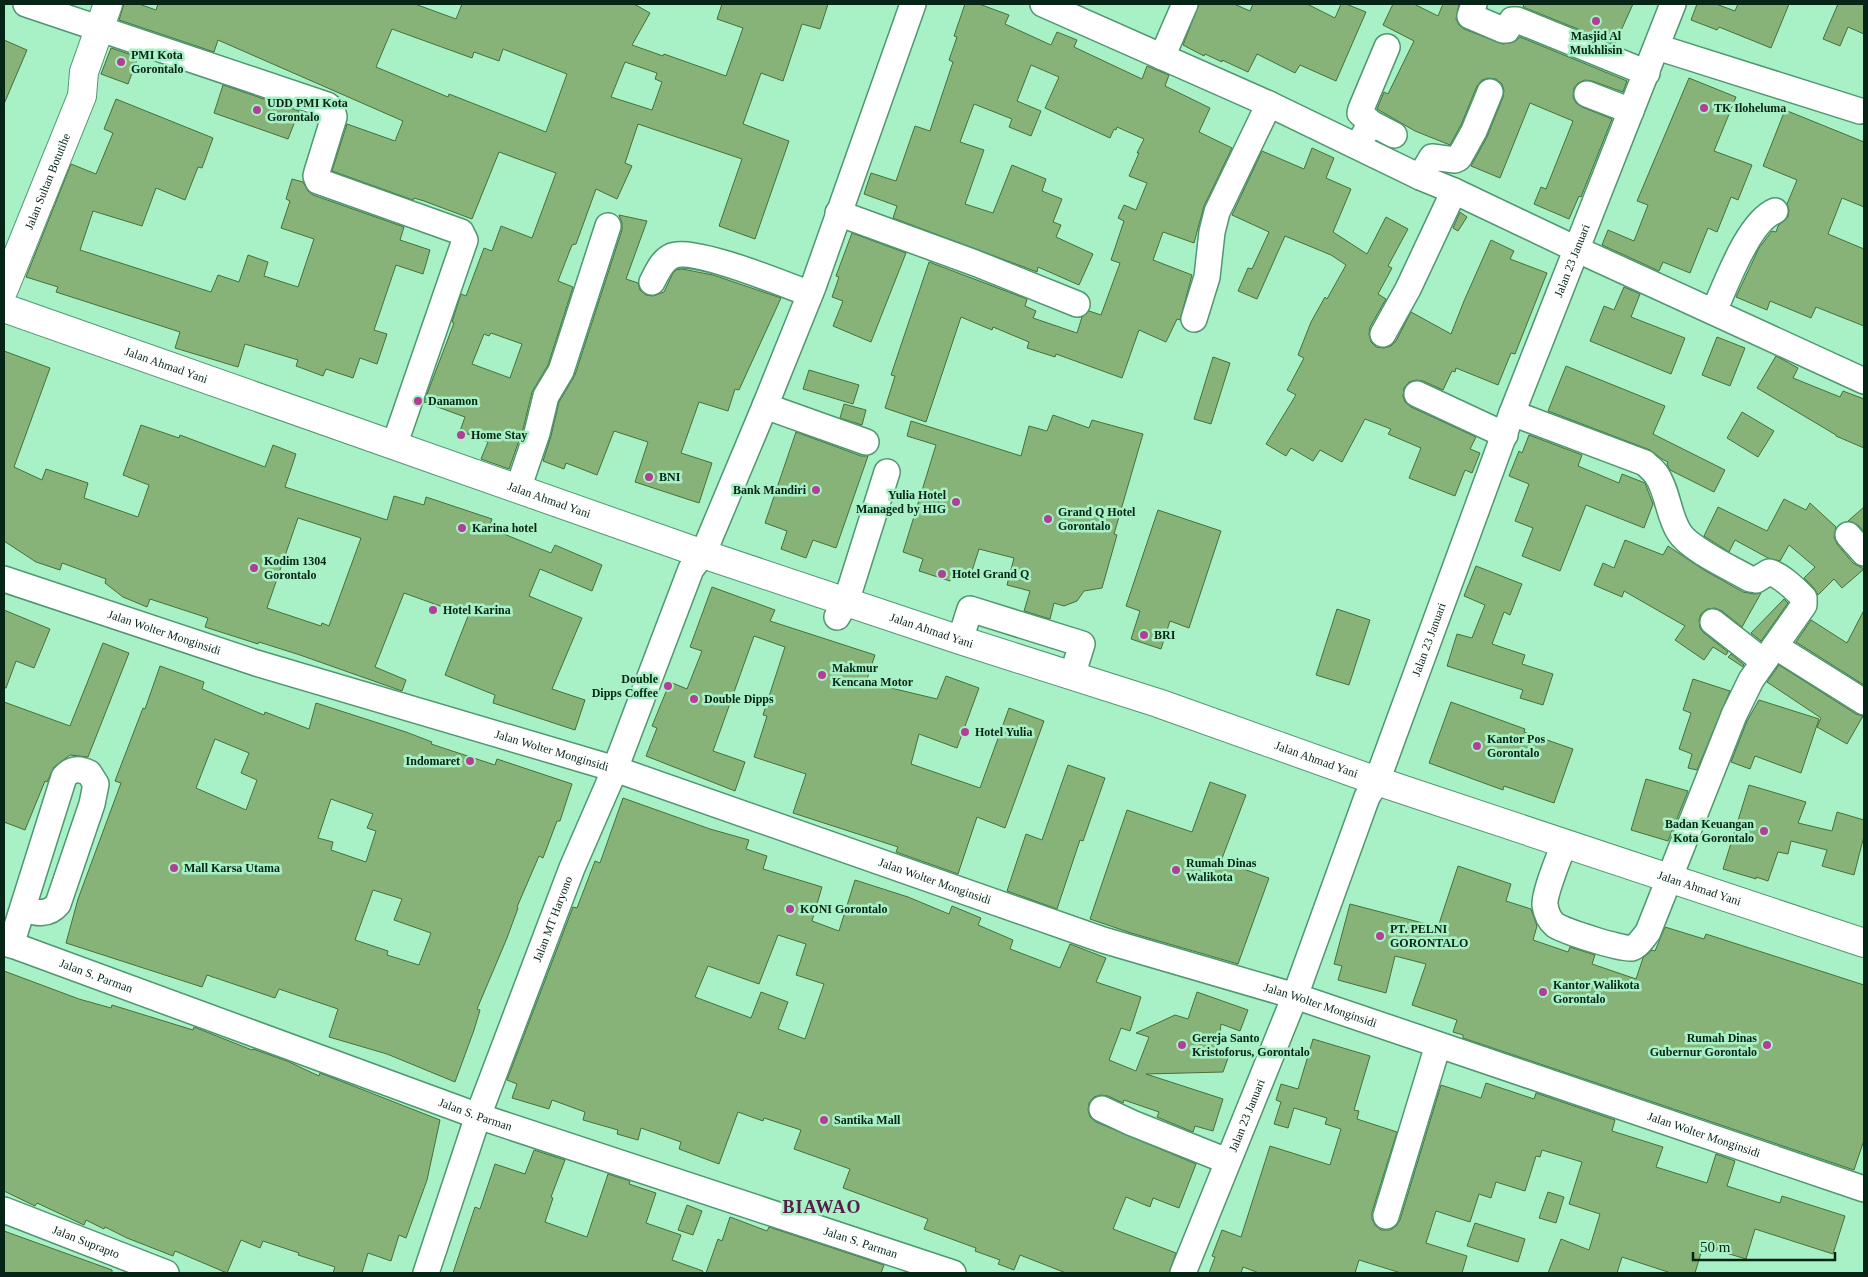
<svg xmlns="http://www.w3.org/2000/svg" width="1868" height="1277" font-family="'Times New Roman',serif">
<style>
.building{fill:#87b379;stroke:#477039;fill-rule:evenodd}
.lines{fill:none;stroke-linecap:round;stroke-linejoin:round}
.minor-casing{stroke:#4f9770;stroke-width:28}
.major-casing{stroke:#4f9770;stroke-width:30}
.highway-casing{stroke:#4f9770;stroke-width:30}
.minor{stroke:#fff;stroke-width:25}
.major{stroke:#fff;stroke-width:28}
.highway{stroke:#fff;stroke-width:28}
.poi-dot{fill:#b23e97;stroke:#a8f1c6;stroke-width:2}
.labels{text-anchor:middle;stroke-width:5;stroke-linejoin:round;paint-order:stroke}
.poi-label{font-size:12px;font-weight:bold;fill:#062516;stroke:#a8f1c6;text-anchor:start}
.street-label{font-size:12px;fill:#062516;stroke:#a8f1c6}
.district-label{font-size:18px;font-weight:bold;letter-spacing:1px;fill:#551d47;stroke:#a8f1c6}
</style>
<rect width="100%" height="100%" fill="#a8f1c6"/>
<!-- building -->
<path class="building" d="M124,4H139L156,10L158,4H415L456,19L462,4H634L650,13L632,45L663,56L664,54L726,76L743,28L717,19L722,4H828L820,29L802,24L783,81L761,73L743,124L789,141L755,239L719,226L742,159L638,124L625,163L632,166L617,199L596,189L576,244L572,245L558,281L573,287L548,365L532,392L523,429L509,469L481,459L488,442L460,431L465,417L424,402L454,323L452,322L461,294L466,296L484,248L492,251L501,226L532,238L556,173L499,152L472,219L424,201L414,198L413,200L332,171L347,124L395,141L403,121L218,40L214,52L119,20ZM392,29L472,58L474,52L499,61L503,49L567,74L546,132L449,94L448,97L376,67ZM625,62L657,73L655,79L662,82L652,110L611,97ZM491,333L522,344L510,378L472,364L484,334L489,336Z
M965,4H979L1009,15L1005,24L1051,45L1057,32L1077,40L1074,47L1142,79L1147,66L1169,75L1165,86L1210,108L1199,132L1232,148L1204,206L1194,243L1163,232L1153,260L1192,275L1180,320L1177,319L1166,342L1139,330L1122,378L1056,354L1055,357L1027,348L1029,342L993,327L992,330L961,317L926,422L885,408L895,376L891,375L929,262L1027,299L1025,306L1036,311L1033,318L1077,333L1082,317L1089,311L1101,315L1120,263L1111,260L1124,221L1118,218L1124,205L1136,210L1147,183L1129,176L1139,153H1137L1144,139L1117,127L1116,130L1114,129L1110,138L1045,108L1059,77L1031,65L1017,101L1041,111L1031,136L1009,127L1012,119L974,104L960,142L984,150L965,204L993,213L1012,165L1046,179L1042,191L1062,199L1053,222L1061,225L1056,237L1093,254L1079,285L1038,267L1037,272L893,218L897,206L864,194L871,173L896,181L915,126L930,131L953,62L949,60L957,37L954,36Z
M1199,4H1234L1250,11L1253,4H1307L1335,18L1341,4H1346L1366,12L1336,81L1300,65L1295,73L1257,54L1248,72L1222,60V62L1205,54L1204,56L1183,45Z
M1393,4H1414L1438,16L1443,4H1459L1456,19L1459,25L1464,29L1503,44L1514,42L1520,37L1627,81L1623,92L1592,81L1585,80L1578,83L1574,88L1573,97L1576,103L1582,107L1612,119L1581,197L1579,196L1569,219L1534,204L1541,187L1546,189L1573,121L1530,103L1500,178L1471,166L1487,137L1503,97L1504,90L1502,84L1496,79L1488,78L1482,80L1477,86L1461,125L1450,145L1415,131L1377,109L1384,92L1388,94L1414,41L1383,25Z
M1524,4H1633L1615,44L1523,7Z
M1697,4H1716L1735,11L1738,4H1789L1771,48L1719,27L1717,30L1691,20Z
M1838,4H1864V34L1848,27L1840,46L1823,39Z
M4,40L27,50L4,104Z
M111,48L138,57L128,84L101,74Z
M1689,78L1736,97L1714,151L1752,165L1738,200L1731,197L1717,232L1708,228L1690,273L1663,262L1659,271L1602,245L1608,230L1634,241L1648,205L1637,201Z
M223,85L299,111L288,139L214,113Z
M116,99L213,138L202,168L198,167L185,200L156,188L142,226L93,211L80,250L211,292L218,275L239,282L248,255L268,262L264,276L298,287L314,239L281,228L290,201L286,199L292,179L303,182L308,191L313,195L404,227L400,240L430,250L423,274L396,265L374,330L387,334L377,364L360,358L353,378L326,369L323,376L296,366L298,360L245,344L238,367L175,348L180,332L56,292L58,287L26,277L71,164L96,174L113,133L104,129Z
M1785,110L1864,142V207L1842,198L1828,234L1864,249V326L1816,307L1811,318L1770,301L1767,310L1736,297L1759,248L1772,231L1776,232L1778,226L1788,217L1789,210L1787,204L1797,180L1763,166Z
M1312,148L1334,158L1326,178L1351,189L1333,232L1367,254L1386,217L1408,229L1388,266L1392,268L1378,294L1386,299L1370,327L1369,334L1371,342L1376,347L1384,348L1391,346L1396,341L1411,312L1451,334L1464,301L1491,240L1514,251L1510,259L1547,273L1515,354L1511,353L1498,385L1456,368L1455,372L1452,371L1443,390L1423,381L1416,380L1409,382L1404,388L1403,396L1405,402L1411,407L1476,437L1470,449L1480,453L1472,473L1465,470L1455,496L1409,478L1421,448L1388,434L1391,429L1365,419L1342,462L1320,450L1313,461L1291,448L1286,456L1266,444L1296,395L1287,390L1304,358L1298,355L1311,322L1325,297L1327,299L1346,265L1331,255L1285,236L1257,299L1238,291L1248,268L1252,269L1269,232L1232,215L1262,151L1304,169Z
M1460,212L1467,217L1458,231L1453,228Z
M619,215L647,221L626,279L638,283L640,290L646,295L653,296L664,292L673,273L676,270L682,269L713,275L781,298L739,390L735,389L728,411L699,402L681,453L712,463L699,503L635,482L648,442L614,431L597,475L566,463L564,469L543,461L551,436L559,402L575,375L622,230V223Z
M852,233L906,253L871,342L833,326L843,301L832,297L839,277L836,276Z
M1624,287L1640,294L1631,317L1685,338L1671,374L1590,341L1604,306L1614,310Z
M1717,337L1745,348L1730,386L1702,375Z
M4,351L50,368L14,467L42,480L46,469L88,483L84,498L138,517L149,485L123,475L141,425L179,438L180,435L265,467L273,445L296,454L285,487L387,520L394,496L424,505L426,497L492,519L489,528L551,553L555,545L602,565L592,591L540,569L529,596L582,618L552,689L585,700L575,730L493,703L495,695L445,675L468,616L404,593L375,667L406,680L402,691L300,655L259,642L258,644L205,627L208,618L150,599L147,607L123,597L105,583L106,579L62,563L60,570L36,562L4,541ZM298,518L361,538L329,626L322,623L321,626L267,608Z
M1776,356L1798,368L1793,378L1840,397L1843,391L1864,399V448L1836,436V435L1757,388Z
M1213,357L1230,363L1211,424L1194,419Z
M1566,366L1665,406L1653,434L1725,470L1714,492L1670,470L1667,464L1668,462L1662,459L1650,450L1548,411Z
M809,370L859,385L853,404L803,389Z
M844,404L866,410L862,425L840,418Z
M1742,412L1774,431L1758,457L1727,438Z
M1053,415L1089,428L1092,420L1143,434L1114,534L1117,535L1102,588L1084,591L1077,601L1064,606L1054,603L1050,619L1024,611L1030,591L1007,585L1014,558L979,549L971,574L954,568L950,581L919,571L923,559L903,552L936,445L907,436L911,421L1021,456L1029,426L1047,431Z
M796,432L861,456H868L836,548L813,540L806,558L781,549L787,531L765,523Z
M1529,435L1582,455L1578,466L1619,483L1622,474L1645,483L1653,504L1644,528L1586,505L1560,571L1522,556L1533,528L1515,521L1529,484L1509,476L1519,451L1522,453Z
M1784,499L1806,510L1810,503L1836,527L1834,537L1837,544L1853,563L1864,569L1842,588L1834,579L1818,595L1814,588L1804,578L1815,567L1789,545L1780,561L1768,558L1735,540L1729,552L1704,536L1718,507L1767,531Z
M1864,507V532L1858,525L1848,521Z
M1158,510L1221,531L1189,628L1170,621L1161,649L1131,639L1140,611L1126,606Z
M1625,540L1663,555L1668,546L1704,570L1743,592L1754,594L1761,593L1742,627L1722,611L1715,608L1707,609L1701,614L1699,620L1700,628L1704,633L1728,652L1726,655L1713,647L1704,660L1675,640L1685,626L1624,591L1622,597L1594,585L1603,563L1614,568Z
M1476,566L1522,584L1510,615L1504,612L1492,644L1525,655L1522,664L1553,674L1543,705L1520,698L1523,690L1447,666L1457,634L1472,638L1485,605L1464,596Z
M712,587L775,610L770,621L875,655L866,682L937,699L946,676L979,688L957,748L919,734L911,764L980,788L1009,708L1044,721L1005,828L977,817L958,874L896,852L898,847L793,813L806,774L754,757L767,716L763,715L785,647L754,636L713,751L745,762L735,791L646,756L657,728L652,726L670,682L687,689L702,651L690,647Z
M1784,599L1788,603L1761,641L1751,633Z
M1337,609L1370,620L1349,685L1316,675Z
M4,610L50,629L34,668L16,661L6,688H4Z
M1864,610V685L1796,642L1811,620L1847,643Z
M103,643L129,653L88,757L70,755L54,767L47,782L45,781L25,830L4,822V702L70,726Z
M1731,654L1744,665L1743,667L1728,657Z
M1779,665L1856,714L1863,716L1847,744L1817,727L1821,718L1767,682Z
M160,666L204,682L202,689L264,715L265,712L309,729L316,703L406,732L432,742L431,744L495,765L497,759L572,784L560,821H557L543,858L539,856L517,907L518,908L507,938L477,1009L480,1010L474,1030L455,1082L387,1054L329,1037L338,1009L279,989L275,998L207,975L202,987L66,943L78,899L121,783L115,781L143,708L145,709ZM215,739L249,753L241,773L257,780L246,810L196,788ZM331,799L373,814L367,828L376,831L366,862L331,850L333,842L318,838ZM373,890L402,899L394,920L431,933L419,965L387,955L388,951L355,940Z
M1693,679L1730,691L1697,770L1688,768L1692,754L1679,749L1691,713L1683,710Z
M1759,700L1819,719L1801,773L1755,756L1750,769L1731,762L1747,721Z
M1451,702L1525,729L1524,732L1573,749L1554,803L1504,786L1503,790L1429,763Z
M1068,765L1105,778L1083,841L1080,840L1057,909L1007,891L1026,834L1042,840Z
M1646,779L1688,791L1668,841L1631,830Z
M1210,782L1246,795L1221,861L1269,878L1238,964L1131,933L1090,919L1127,810L1192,832Z
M1749,785L1806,802L1798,823L1832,831L1837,812L1864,820V836L1854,875L1822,866L1827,850L1791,841L1788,854L1778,852L1768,881L1756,877V879L1723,869Z
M623,798L710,829L749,840L746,849L767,856L763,869L822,887L812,921L839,931L855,880L908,897L949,914L952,906L981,918L978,925L1013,940L1010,949L1060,968L1070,944L1106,958L1096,982L1141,997L1130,1031L1121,1028L1109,1060L1136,1071L1149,1037L1136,1033L1175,1015L1188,1019L1197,992L1248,1010L1240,1031L1221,1024L1217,1054L1228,1058L1223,1072L1146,1074L1223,1099L1213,1131L1195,1126L1193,1132L1157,1117L1159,1112L1124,1100L1123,1103L1108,1096L1101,1095L1094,1097L1089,1103L1088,1110L1090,1117L1096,1122L1196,1164L1179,1208L1153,1198L1150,1207L1126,1197L1113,1229L1176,1253L1169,1273H1066L1020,1255L1014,1270L998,1264L1000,1260L975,1251L976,1248L924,1229L928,1219L843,1188L850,1169L794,1149L801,1130L764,1118L763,1121L738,1112L719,1164L679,1149L681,1142L641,1128L638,1140L617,1134L618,1130L583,1120L585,1112L552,1100L549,1109L512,1098L517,1084L507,1080L573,907L577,908L595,861L600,863ZM778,935L806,944L796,975L824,984L805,1039L778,1029L788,1002L761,992L751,1018L695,997L708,966L759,984Z
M1458,866L1511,884L1506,901L1531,909L1537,926L1533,940L1568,952L1570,947L1595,955L1592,964L1636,979L1643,958L1652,950L1655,951L1665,927L1704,939L1706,934L1864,985V1140L1854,1170L1463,1038V1035L1453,1032L1457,1020L1412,1005L1426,964L1395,956L1386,993L1338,980L1342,966L1334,964L1350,904L1438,927Z
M4,971L79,999L111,1008L112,1005L193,1030L194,1027L252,1050L253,1049L287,1061L319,1076L320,1073L440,1120L427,1180L406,1238L399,1235L391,1261L368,1253L362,1273H333L335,1267L298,1255L299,1253L263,1241L260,1248L241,1240L227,1273L175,1251L173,1256L127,1238L105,1227L104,1229L86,1220L84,1225L37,1203L35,1206L4,1191Z
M1313,1039L1370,1056L1354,1110L1359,1111L1357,1119L1397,1132L1372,1212V1219L1375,1225L1381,1230H1390L1396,1226L1400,1220L1441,1085L1481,1098L1486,1083L1534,1099L1536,1093L1615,1120L1612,1131L1663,1147L1656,1167L1707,1183L1716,1154L1735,1161L1727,1186L1780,1203L1782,1196L1845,1216L1833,1254L1755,1229L1746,1259L1703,1246L1695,1273H1671L1622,1257L1617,1273H1548L1561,1239L1589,1250L1600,1214L1569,1204L1582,1162L1542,1150L1540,1157L1536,1156L1525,1191L1496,1182L1491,1198L1479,1194L1470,1222L1436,1211L1426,1243L1467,1256L1462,1273H1401L1359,1260L1355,1273H1259L1243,1267L1241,1273H1209L1215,1257L1212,1256L1222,1230L1241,1237L1270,1146L1330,1165L1341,1129L1325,1124L1327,1118L1294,1108L1288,1128L1274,1124L1281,1102L1276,1100L1281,1084L1298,1089Z
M534,1150L565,1160L551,1197L553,1198L545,1222L587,1237L608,1174L630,1181L629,1184L656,1193L646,1223L681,1235L672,1260L703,1271L702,1273H453L475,1207L480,1209L495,1164L525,1174Z
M1548,1192L1564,1197L1556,1223L1539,1218Z
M687,1205L702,1211L693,1235L678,1230Z
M730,1217L767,1231L769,1227L884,1265L881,1273H706L718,1239L722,1241Z
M1475,1223L1525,1239L1518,1262L1467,1246Z
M4,1231L112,1270V1273H4Z"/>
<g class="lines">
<defs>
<g id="minor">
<path d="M26,4L327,105L332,109L334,117L317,172L316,176L318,181L461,232L465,240L394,446"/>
<path d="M1043,4L1269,104L1420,177L1454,191L1576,249L1864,381"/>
<path d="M1474,4L1470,16L1503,30H1507L1512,20H1517L1647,73"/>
<path d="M1657,47L1860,111"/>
<path d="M1162,57L1185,4"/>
<path d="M1587,94L1631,111"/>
<path d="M1371,123L1394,135"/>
<path d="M1358,145L1371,123L1360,113L1361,109L1387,47"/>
<path d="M1420,177L1432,157L1455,160L1459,158L1474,131L1490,92"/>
<path d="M838,213L975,263L1077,304"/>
<path d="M652,282C657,273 661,262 670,257C690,245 786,285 810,294"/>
<path d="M1714,311C1726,285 1748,222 1775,211"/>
<path d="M1194,319L1207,277L1212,232L1217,212L1269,104"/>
<path d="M1383,334L1408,289L1454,191"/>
<path d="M1417,394L1505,435"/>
<path d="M765,406L866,442"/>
<path d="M1512,413L1645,463C1649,467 1653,470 1656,474C1668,491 1668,515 1679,532C1689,549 1731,568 1750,579L1756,580L1769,572C1781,575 1795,589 1804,598V605L1775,646"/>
<path d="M518,489L537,433L546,396L561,371L608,226"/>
<path d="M1848,535L1864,553"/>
<path id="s1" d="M4,579L256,663L615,769L1103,940L1295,996L1864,1189"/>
<path d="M837,617L846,602L887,472"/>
<path d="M1713,622L1763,661"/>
<path d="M960,640L970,609L1082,644L1072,676"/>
<path d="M1565,843C1560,854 1544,894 1545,905C1546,912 1549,920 1555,925C1564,931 1622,950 1632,948C1638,946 1644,937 1648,932L1734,715L1751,680L1775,646L1864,702"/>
<path id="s2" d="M4,942L478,1116L953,1273"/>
<path d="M11,945L64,777C72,768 79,768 89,773L96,784L92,804L58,904C48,916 36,913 23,909"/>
<path d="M1102,1109L1132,1123L1227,1161"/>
<path id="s3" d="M4,1210L166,1273"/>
<path d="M1386,1216L1438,1045"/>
<path id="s4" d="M426,1273L478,1116L572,868L615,769L691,569L703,554L765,406L813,287L913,4"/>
<path id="s5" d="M1183,1273L1295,996L1367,797L1377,781L1512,413L1673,4"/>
</g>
<g id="major">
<path id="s6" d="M4,289L82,96L84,72L108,4"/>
</g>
<g id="highway">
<path id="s7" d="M4,308L703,554L960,640L1158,703L1377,781L1864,943"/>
</g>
</defs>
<!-- minor casing -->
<use href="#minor" class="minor-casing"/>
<!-- major casing -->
<use href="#major" class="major-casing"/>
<!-- highway casing -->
<use href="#highway" class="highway-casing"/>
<!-- minor -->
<use href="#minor" class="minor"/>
<!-- major -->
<use href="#major" class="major"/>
<!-- highway -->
<use href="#highway" class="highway"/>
</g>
<!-- markers -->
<g class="poi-dot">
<circle cx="1596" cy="21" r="5"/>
<circle cx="121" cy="62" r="5"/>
<circle cx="1704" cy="108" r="5"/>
<circle cx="257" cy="110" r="5"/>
<circle cx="418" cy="401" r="5"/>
<circle cx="461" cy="435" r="5"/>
<circle cx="649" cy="477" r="5"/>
<circle cx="816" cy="490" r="5"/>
<circle cx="956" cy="502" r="5"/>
<circle cx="1048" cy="519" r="5"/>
<circle cx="462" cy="528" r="5"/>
<circle cx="254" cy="568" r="5"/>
<circle cx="942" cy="574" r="5"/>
<circle cx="433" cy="610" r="5"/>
<circle cx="1144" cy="635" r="5"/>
<circle cx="822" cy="675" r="5"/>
<circle cx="668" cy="686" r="5"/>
<circle cx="694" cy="699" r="5"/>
<circle cx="965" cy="732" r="5"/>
<circle cx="1477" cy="746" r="5"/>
<circle cx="470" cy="761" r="5"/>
<circle cx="1764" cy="831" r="5"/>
<circle cx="174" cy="868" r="5"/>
<circle cx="1176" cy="870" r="5"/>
<circle cx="790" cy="909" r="5"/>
<circle cx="1380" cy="936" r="5"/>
<circle cx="1543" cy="992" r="5"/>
<circle cx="1182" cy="1045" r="5"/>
<circle cx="1767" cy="1045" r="5"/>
<circle cx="824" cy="1120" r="5"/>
</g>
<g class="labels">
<!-- poi labels -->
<g class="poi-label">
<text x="1596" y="40" text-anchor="middle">Masjid Al<tspan x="1596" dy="14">Mukhlisin</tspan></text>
<text x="131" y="59">PMI Kota<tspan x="131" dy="14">Gorontalo</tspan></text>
<text x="267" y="107">UDD PMI Kota<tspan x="267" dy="14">Gorontalo</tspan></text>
<text x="1714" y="112">TK Iloheluma</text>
<text x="428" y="405">Danamon</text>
<text x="471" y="439">Home Stay</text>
<text x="659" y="481">BNI</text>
<text x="806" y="494" text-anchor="end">Bank Mandiri</text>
<text x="946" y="499" text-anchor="end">Yulia Hotel<tspan x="946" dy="14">Managed by HIG</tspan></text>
<text x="1058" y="516">Grand Q Hotel<tspan x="1058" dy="14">Gorontalo</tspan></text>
<text x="472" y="532">Karina hotel</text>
<text x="264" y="565">Kodim 1304<tspan x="264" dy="14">Gorontalo</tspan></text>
<text x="952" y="578">Hotel Grand Q</text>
<text x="443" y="614">Hotel Karina</text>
<text x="1154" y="639">BRI</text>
<text x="832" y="672">Makmur<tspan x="832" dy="14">Kencana Motor</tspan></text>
<text x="658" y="683" text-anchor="end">Double<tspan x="658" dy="14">Dipps Coffee</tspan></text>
<text x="704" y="703">Double Dipps</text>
<text x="975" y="736">Hotel Yulia</text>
<text x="1487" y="743">Kantor Pos<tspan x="1487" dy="14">Gorontalo</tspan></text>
<text x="460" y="765" text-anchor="end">Indomaret</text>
<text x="1754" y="828" text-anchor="end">Badan Keuangan<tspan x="1754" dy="14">Kota Gorontalo</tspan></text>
<text x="1186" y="867">Rumah Dinas<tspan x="1186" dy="14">Walikota</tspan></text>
<text x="184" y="872">Mall Karsa Utama</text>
<text x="800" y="913">KONI Gorontalo</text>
<text x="1390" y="933">PT. PELNI<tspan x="1390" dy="14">GORONTALO</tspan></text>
<text x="1553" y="989">Kantor Walikota<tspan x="1553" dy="14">Gorontalo</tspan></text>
<text x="1192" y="1042">Gereja Santo<tspan x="1192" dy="14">Kristoforus, Gorontalo</tspan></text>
<text x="1757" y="1042" text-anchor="end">Rumah Dinas<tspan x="1757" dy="14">Gubernur Gorontalo</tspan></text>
<text x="834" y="1124">Santika Mall</text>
</g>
<!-- street labels -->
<g class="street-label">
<text dy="4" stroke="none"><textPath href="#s6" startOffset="116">Jalan Sultan Botutihe</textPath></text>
<text dy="4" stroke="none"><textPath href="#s5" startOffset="1085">Jalan 23 Januari</textPath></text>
<text dy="4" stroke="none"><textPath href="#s7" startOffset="172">Jalan Ahmad Yani</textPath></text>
<text dy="4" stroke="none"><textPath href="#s7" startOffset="578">Jalan Ahmad Yani</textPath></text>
<text dy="4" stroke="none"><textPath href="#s7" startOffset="982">Jalan Ahmad Yani</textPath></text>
<text dy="4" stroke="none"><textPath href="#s1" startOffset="169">Jalan Wolter Monginsidi</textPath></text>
<text dy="4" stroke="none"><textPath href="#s5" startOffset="680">Jalan 23 Januari</textPath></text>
<text dy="4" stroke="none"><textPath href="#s1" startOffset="574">Jalan Wolter Monginsidi</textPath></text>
<text dy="4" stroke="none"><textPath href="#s7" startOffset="1388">Jalan Ahmad Yani</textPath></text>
<text dy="4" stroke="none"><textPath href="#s1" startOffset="979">Jalan Wolter Monginsidi</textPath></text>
<text dy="4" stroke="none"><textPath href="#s7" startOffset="1792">Jalan Ahmad Yani</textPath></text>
<text dy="4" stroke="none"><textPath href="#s4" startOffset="376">Jalan MT Haryono</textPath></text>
<text dy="4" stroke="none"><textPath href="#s2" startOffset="98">Jalan S. Parman</textPath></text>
<text dy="4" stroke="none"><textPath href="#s1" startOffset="1384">Jalan Wolter Monginsidi</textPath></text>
<text dy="4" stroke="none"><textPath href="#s2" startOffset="502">Jalan S. Parman</textPath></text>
<text dy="4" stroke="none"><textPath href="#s5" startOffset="170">Jalan 23 Januari</textPath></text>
<text dy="4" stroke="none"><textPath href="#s1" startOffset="1789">Jalan Wolter Monginsidi</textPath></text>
<text dy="4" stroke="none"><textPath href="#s3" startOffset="88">Jalan Suprapto</textPath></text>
<text dy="4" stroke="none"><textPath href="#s2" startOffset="908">Jalan S. Parman</textPath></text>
</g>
<!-- district labels -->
<g class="district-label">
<text x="822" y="1213">BIAWAO</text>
</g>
</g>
<!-- border -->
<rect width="1868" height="1277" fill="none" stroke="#062516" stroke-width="10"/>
<!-- scale -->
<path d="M1693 1252v8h142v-8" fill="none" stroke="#062516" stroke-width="2.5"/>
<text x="1700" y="1252" font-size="15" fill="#062516" stroke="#a8f1c6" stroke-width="4" paint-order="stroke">50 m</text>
</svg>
